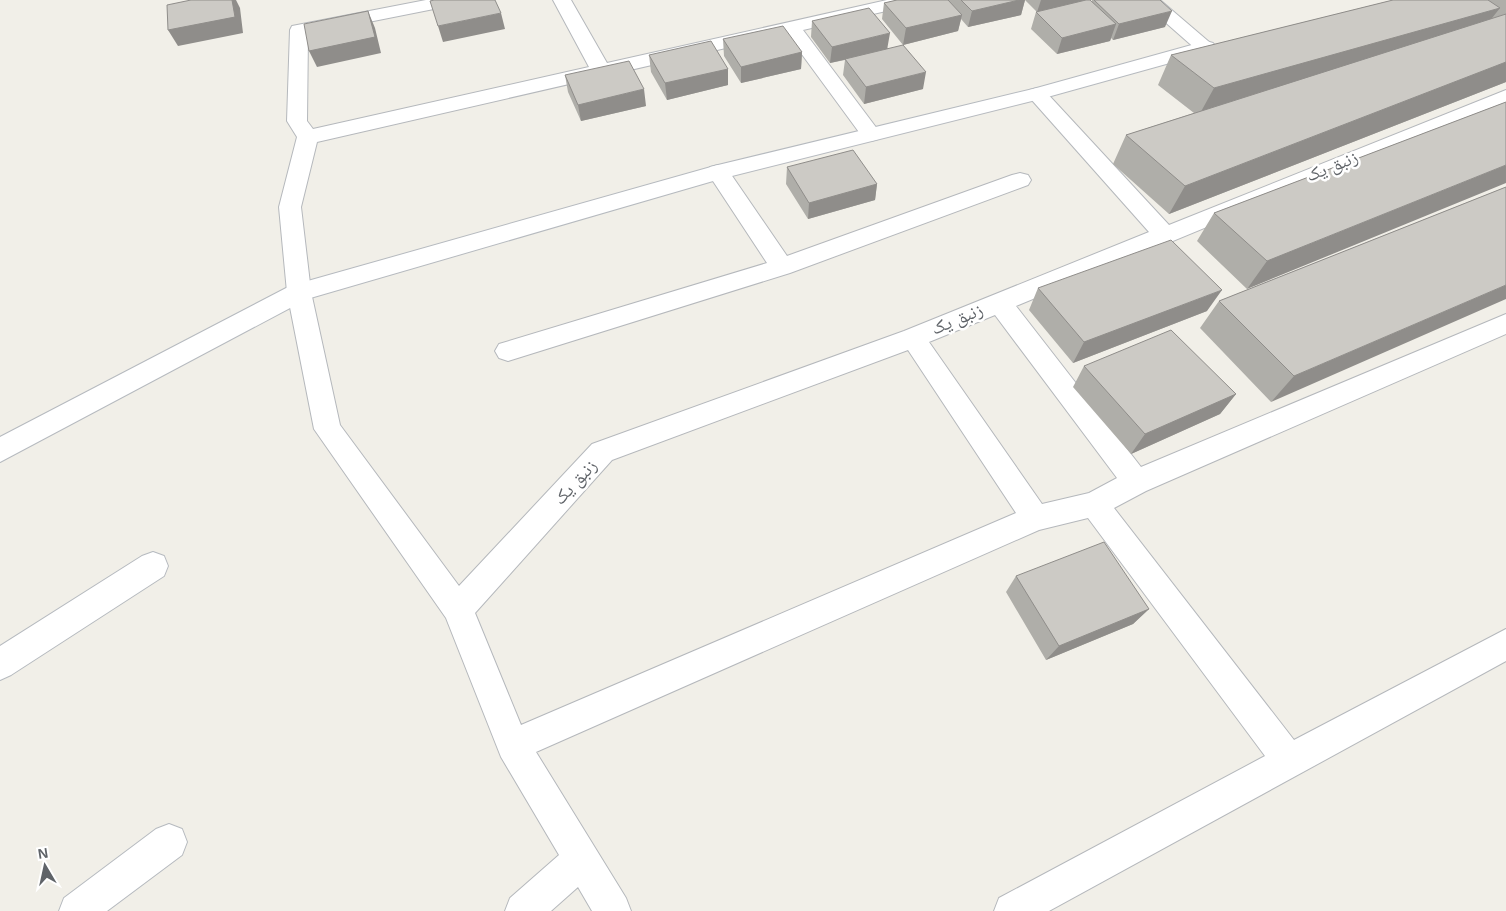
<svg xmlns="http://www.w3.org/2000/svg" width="1506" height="911" font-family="Helvetica,'Noto Naskh Arabic',sans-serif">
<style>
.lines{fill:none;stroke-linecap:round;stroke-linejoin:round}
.street-casing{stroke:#b5b8bc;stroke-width:2}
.secondary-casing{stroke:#b6babf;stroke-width:2}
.street{fill:#fff;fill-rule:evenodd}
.secondary{fill:#fff;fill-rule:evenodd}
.wall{fill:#afaea9}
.shaded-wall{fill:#8f8d8a}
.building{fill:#cccac5;stroke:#8f8d8a}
.labels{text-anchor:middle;stroke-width:5;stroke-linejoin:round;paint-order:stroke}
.street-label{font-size:18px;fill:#5f6368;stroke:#fff}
</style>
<rect width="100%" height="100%" fill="#f1efe8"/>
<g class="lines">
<defs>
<path id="street" d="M426,0H463L460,4L454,5L308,34L307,121L313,129L589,67L553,0H571L607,63L887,0H920L917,4L803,30L881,134L878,139L871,141L864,139L787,34L317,142L301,207L311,292L340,425L459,586L592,444L904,331L1149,232L1030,98L1027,94L1030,90L1037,88L1044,90L1169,225L1506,90V103L1016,306L1141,467L1506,314V334L1146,491L1114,508L1294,740L1506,629V661L1049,911H994L999,898L1265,756L1088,518L1039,530L536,752L626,898L631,911H592L578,887L551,911H505L510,898L559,855L501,757L446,618L314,429L287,292L279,207L297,137L287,121L290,30L292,26ZM995,315L1117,478L1089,493L1042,504L929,342ZM908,350L1016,513L521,725L475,613L612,460Z
M1140,0H1160L1215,47L1212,51H1198Z
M718,165L726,167L787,256L1012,175L1020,173L1028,175L1031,180L1028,185L790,273L508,361L499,358L495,351L499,344L767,263L707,172L710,167Z"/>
<path id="secondary" d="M1206,41L1213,43L1216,47L1213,51L1044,98L720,179L307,299L0,462V437L290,286L718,165L1033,89Z
M153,552L164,556L168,566L164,576L11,675L0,680V646L142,556Z
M169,824L182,829L187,842L182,855L107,911H59L64,898L156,829Z"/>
</defs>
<!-- street casing -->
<use href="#street" class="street-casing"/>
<!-- secondary casing -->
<use href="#secondary" class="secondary-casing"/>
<!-- street -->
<use href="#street" class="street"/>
<!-- secondary -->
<use href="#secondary" class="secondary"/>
</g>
<!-- wall -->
<path class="wall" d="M897,0H1025L1021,15L968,27L961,19L958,31L903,45L882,19L884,3Z
M1025,0H1090L1092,2V0H1160L1165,27L1113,40L1111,38L1110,41L1057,54L1031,29L1036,12H1037Z
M1393,0H1506V82L1169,214L1113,164L1126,135L1194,113L1158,85L1171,55Z
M812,21L888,48L923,89L864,104L843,75L845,60L830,63L811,37Z
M723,39L802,52L801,69L741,83L724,56Z
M649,55L728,69V85L667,100L651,72Z
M565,75L646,106L581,121L568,92Z
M1506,102L1247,289L1197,241L1214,213Z
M787,167L877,184L875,200L808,219L786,184Z
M1506,187L1271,402L1200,328L1219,301Z
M1038,288L1207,311L1073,363L1029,310Z
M1084,366L1236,394L1220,414L1131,454L1073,387Z
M1016,576L1149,609L1133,624L1046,660L1006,592Z"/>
<!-- shaded-wall -->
<path class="shaded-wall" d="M232,0H236L240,8L243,33L178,46L168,30Z
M1019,0H1025L1021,15L968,27L972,11Z
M1041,0H1087L1037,12Z
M1500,8L1477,37L1198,117L1214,88Z
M368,11L375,28L381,53L317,67L309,51Z
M1172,11L1165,27L1113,40L1119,24Z
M501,13L505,29L443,42L438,26Z
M962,15L958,31L903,45L906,28Z
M1116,24L1110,41L1057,54L1062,38Z
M890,33L887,50L830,63L832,47Z
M802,52L801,69L741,83V67Z
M1506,62V82L1169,214L1185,186Z
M728,69V85L667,100L665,83Z
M926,72L923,89L864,104L866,87Z
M644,89L646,106L581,121L578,105Z
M1506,165V183L1247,289L1267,261Z
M877,184L875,200L808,219L809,203Z
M1506,285V299L1271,402L1294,376Z
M1222,290L1207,311L1073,363L1084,342Z
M1236,394L1220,414L1131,454L1145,434Z
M1149,609L1133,624L1046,660L1059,646Z"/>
<!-- building -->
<path class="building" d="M191,0H232L235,17L168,30L167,5Z
M434,0H495L501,13L438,26L430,1Z
M897,0H948L962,15L906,28L884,3Z
M961,0H1019L972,11Z
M1086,0H1090L1116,24L1062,38L1036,12Z
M1094,0H1160L1172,11L1119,24Z
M1393,0H1488L1500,8L1214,88L1171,55Z
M869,8L890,33L832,47L812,21Z
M368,11L375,37L309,51L304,24Z
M1506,14V62L1185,186L1126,135Z
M783,26L802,52L741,67L723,39Z
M711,41L728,69L665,83L649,55Z
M903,45L926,72L866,87L845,59Z
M629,61L644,89L578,105L565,75Z
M1506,102V165L1267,261L1214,213Z
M853,150L877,184L809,203L787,167Z
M1506,187V285L1294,376L1219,301Z
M1171,240L1222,290L1084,342L1038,288Z
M1171,330L1236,394L1145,434L1084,366Z
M1104,542L1149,609L1059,646L1016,576Z"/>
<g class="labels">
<!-- street labels -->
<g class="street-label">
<text transform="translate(1332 166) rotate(-22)" y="6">زنبق یک</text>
<text transform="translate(957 319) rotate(-23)" y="6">زنبق یک</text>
<text transform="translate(575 482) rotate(-47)" y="6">زنبق یک</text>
</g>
</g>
<!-- north arrow -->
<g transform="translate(45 866) rotate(351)" stroke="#ffffff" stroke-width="4" paint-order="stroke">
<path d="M0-4L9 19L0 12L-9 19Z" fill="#5f6368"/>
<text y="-8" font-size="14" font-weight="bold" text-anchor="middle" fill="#5f6368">N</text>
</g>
</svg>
